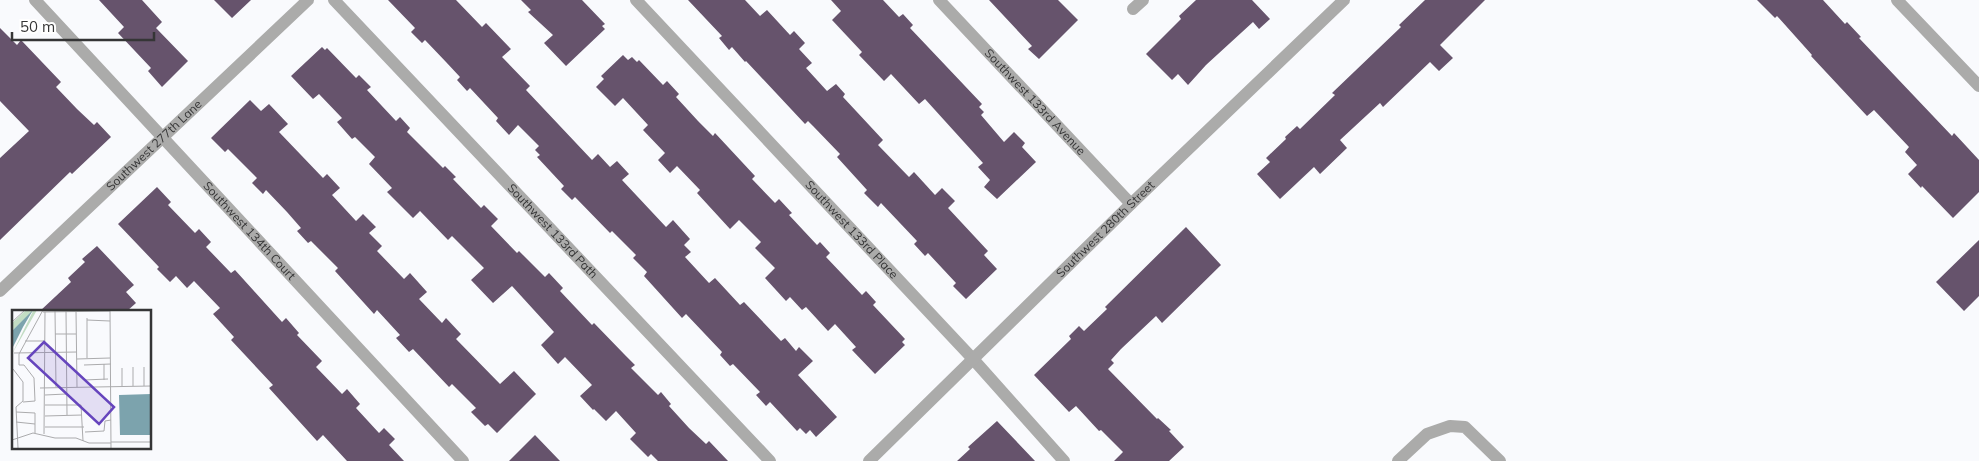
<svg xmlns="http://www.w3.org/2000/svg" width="1979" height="461" font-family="Mulish,sans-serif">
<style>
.building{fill:#66536c}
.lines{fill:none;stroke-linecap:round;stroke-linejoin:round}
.minor{stroke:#ababaa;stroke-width:12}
.labels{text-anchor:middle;stroke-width:5;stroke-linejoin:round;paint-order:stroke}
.street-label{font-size:12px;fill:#353536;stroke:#fff}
.inset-road{fill:none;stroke:#ababad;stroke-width:1}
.view{fill:#6645bd;fill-opacity:0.15;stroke:#6645bd;stroke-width:2.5}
.inset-edge{fill:none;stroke:#353536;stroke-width:2.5}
</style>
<rect width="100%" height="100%" fill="#f9fafd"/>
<!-- building -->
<path class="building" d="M99,0H142L162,22L156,28L188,61L162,87L148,71L151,68L118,33L124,27Z
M214,0H251L232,18Z
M388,0H456L482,27L486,23L511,49L502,57L530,86L526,90L592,160L598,154L610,167L617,161L629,174L622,180L666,227L673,220L690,239L684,245L691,252L685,257L709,283L715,278L740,305L744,302L781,341L785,338L796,351L799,347L813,361L798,375L837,417L816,437L810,430L806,434L800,428L797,431L770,402L766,406L756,395L760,392L733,364L730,366L720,355L722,352L686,314L682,318L644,276L647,272L633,258L636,255L612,231L610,233L575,197L572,200L561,189L564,186L537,157L540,155L535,150L539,146L518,125L509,135L496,121L498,118L470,88L467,91L457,80L460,77L446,62L425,40L422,43L411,32L415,28Z
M521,0H582L605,24L602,26L605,29L566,66L544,43L553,35L528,12L531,10Z
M688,0H745L760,16L767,10L790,35L794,31L805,43L799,49L812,63L806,68L827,91L836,84L845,94L843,97L883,140L878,145L909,177L914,172L935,195L942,188L955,201L948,208L988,251L984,255L997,269L966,299L953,286L956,283L928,253L925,256L914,244L917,241L881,203L878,207L864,193L867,190L837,157L840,154L813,126L808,121L805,124L746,61L745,62L732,47L729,50L719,38L722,36Z
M831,0H883L899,17L903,14L913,25L910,28L982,104L979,107L984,112L981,115L1004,142L1014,132L1025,143L1022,147L1036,162L997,199L984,187L990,180L978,167L983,163L925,99L919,104L891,74L884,81L859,55L862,52L832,20L841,11Z
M989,0H1058L1078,20L1039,59L1028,49L1032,46Z
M1196,0H1252L1270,19L1259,29L1253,22L1206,65L1188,85L1178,74L1172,80L1146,54L1181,19L1179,16Z
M1425,0H1485L1440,45L1453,58L1439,71L1430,62L1383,107L1380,103L1340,140L1347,148L1320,174L1314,167L1280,199L1257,174L1270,162L1266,158L1286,139L1285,137L1297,126L1300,129L1335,95L1332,93L1401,27L1399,25Z
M1757,0H1823L1845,24L1847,22L1861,37L1859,38L1952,136L1954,133L1979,160V192L1953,218L1922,186L1921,188L1908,174L1917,165L1905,152L1909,147L1874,110L1867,116L1811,56L1812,55L1777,16L1775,18Z
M0,28L17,45L21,40L61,82L56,87L77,109L94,125L97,122L111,137L72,174L70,172L0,240V158L29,131L0,101Z
M322,47L325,50L327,48L356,78L359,75L371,87L367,90L396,121L400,117L410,128L407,132L443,168L445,166L456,177L453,179L481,208L484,205L498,219L491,226L517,253L519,251L545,277L549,273L563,288L560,291L592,325L594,323L624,354L635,365L631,368L658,395L661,392L671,404L669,406L689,428L706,444L709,441L728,461H658L651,454L648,457L630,439L636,433L616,411L606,421L594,409L593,410L580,396L592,385L565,357L558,364L541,345L554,332L512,286L493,303L471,280L484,268L452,236L448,240L420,211L413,218L387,192L392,188L369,164L375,157L355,137L352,139L337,122L342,118L319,94L313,99L291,76Z
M623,55L628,60L632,57L637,62L639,60L663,85L667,81L679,94L676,97L698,121L713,136L715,133L755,176L752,179L775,203L779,199L792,213L789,215L817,245L820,242L830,253L826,257L862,295L866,291L876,302L873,305L905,339L902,342L905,345L875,374L852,350L856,347L835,324L828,331L806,307L802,310L790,297L786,301L765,278L775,268L755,248L761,242L739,220L730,229L697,193L700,190L677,166L670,173L658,160L665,153L643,130L648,125L623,98L615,106L596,87L604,79L601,76Z
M250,100L261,111L269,104L288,124L279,132L323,178L327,174L340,188L332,195L356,221L363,214L376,227L369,233L382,246L377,251L404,279L410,273L427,292L419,299L442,323L446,318L461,334L456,339L500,384L514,371L536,394L497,433L488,424L485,426L471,412L476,408L452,384L449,387L413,349L409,352L396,338L400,335L377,310L374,314L335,271L338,268L311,241L308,243L297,231L301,228L287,212L266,190L263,194L252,183L257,178L228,149L225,152L211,138Z
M157,187L171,202L168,205L195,233L199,229L211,242L206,247L231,273L235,270L282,322L286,318L299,333L297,335L322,361L316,367L342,394L347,389L360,404L356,408L379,433L384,428L395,439L389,445L404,461H347L323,435L317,441L269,388L273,385L231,340L234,337L213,314L220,308L194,281L187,288L176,276L170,282L157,269L159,267L118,224Z
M1186,227L1221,265L1162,323L1156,316L1121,349L1111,360L1114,363L1108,369L1157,419L1158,418L1171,430L1169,431L1184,447L1169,461H1114L1123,452L1101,430L1099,431L1076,406L1069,412L1034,375L1071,339L1069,336L1079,326L1084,331L1107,309L1105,307Z
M1979,240V296L1964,311L1936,282Z
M97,246L134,285L126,292L136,303L127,311H40L71,282L68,278L85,262L82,259Z
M997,421L1035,461H957L970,449L968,447Z
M535,435L560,461H509Z"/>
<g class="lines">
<!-- minor -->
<g class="minor">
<path id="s1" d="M35,0L463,461"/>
<path id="s2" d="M334,0L770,461"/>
<path id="s3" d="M636,0L973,359L1064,461"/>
<path id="s4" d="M939,0L1131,204"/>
<path d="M1897,0L1979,86"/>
<path d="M1133,9L1143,0"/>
<path id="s5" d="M0,291L308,0"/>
<path id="s6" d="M869,461L1131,204L1344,0"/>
<path d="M1398,461L1427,434L1450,426L1465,427L1500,461"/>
</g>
</g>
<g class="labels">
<!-- street labels -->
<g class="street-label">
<text dy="4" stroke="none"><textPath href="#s4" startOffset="140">Southwest 133rd Avenue</textPath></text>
<text dy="4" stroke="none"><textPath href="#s5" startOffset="212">Southwest 277th Lane</textPath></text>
<text dy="4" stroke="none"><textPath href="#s3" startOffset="315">Southwest 133rd Place</textPath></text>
<text dy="4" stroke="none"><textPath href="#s6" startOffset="331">Southwest 280th Street</textPath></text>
<text dy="4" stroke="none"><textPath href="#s1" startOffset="315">Southwest 134th Court</textPath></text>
<text dy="4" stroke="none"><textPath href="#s2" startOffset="318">Southwest 133rd Path</textPath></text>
</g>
</g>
<!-- overview -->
<g transform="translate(12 310)">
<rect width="139" height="139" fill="#f9fafd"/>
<path d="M14,0H25L0,44L21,1L0,21V13Z" fill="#c3ddc4"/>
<path d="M21,0L11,17L0,39V21ZM139,84V125H108L107,85Z" fill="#7ca3ad"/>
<path class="inset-road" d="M98,0L99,138M43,1L44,77M54,1L55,105M64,1L65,77M31,2L98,1M75,10L98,11M0,12L13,0M43,24H64M13,31H33M2,43L65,42M75,48V8M65,49L98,48M92,54V70M7,55V44L31,0M7,55H12L22,68L23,91L11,92M72,55L99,54M121,57V76M132,57V76M110,58V76M1,59L11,72M72,70L96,69M28,78L139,76M33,85L54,84M33,95H69L71,131M4,97L6,138M4,97L11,91V72M4,102L23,103V123M33,106L70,105M4,112L23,114M33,117H72M73,122L92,121L93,111L99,110M32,124L33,2M0,130L21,123L43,128H64L77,133H99M99,132H139"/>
<path class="view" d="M32,32L102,97L87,114L16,48Z"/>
<rect width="139" height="139" class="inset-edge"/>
</g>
<!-- scale -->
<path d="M12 32v8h142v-8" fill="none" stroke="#353536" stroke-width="2.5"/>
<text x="20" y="32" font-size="15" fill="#353536" stroke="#ffffff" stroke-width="4" paint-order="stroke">50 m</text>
</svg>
